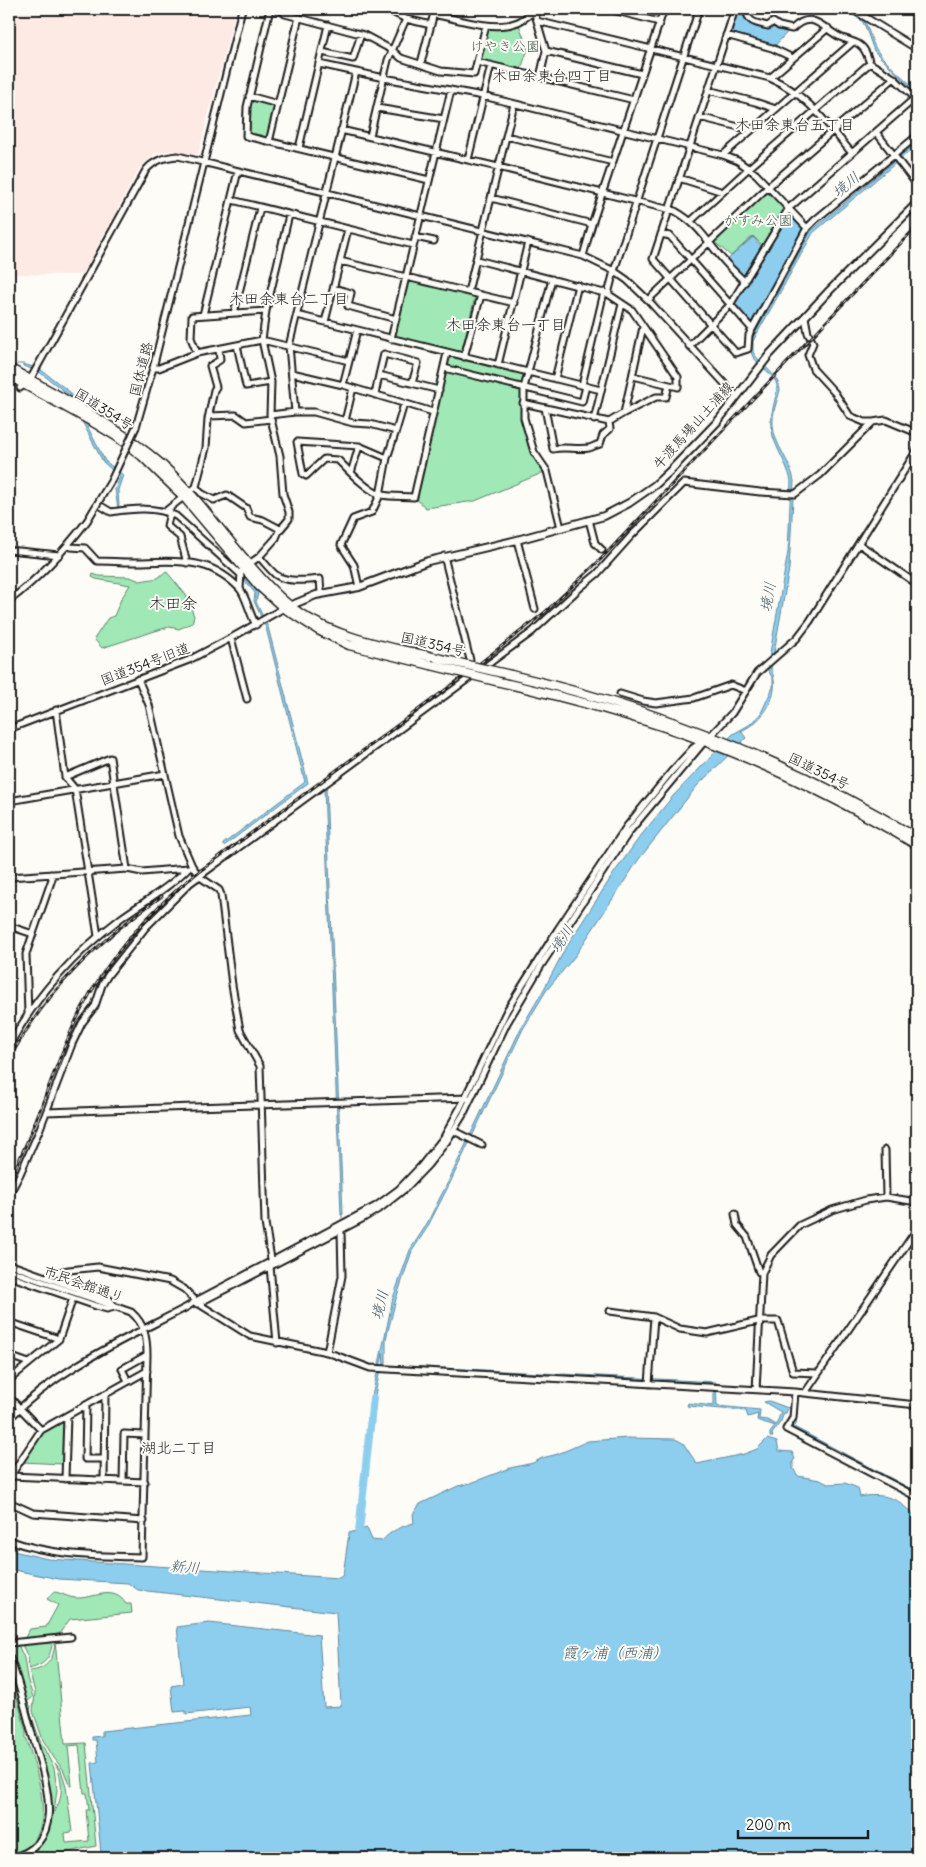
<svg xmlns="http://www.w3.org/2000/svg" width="926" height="1867" font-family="Delius,'Klee One',sans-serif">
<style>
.built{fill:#fdeae5}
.green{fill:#a0e8b6;stroke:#5e8269}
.water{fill:#8dceee;stroke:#60879a}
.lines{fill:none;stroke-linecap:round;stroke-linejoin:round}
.stream{stroke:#60879a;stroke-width:1}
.river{stroke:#8dceee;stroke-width:8}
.minor-tunnel{stroke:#dbdad6;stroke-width:5;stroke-dasharray:5 2.5;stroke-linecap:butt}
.minor-casing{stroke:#1c1c1c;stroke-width:9}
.major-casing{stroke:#1c1c1c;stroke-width:10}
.highway-casing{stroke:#1c1c1c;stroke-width:11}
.minor{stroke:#fdfcf7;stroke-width:5}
.major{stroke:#fdfcf7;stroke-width:6}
.highway{stroke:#fdfcf7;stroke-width:8}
.rail-casing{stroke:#1c1c1c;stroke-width:3}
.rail{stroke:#fdfcf7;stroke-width:1;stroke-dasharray:4;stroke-linecap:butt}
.minor-bridge-casing{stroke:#1c1c1c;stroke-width:9;stroke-linecap:butt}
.highway-bridge-casing{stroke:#1c1c1c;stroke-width:11;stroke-linecap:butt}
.minor-bridge{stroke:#fdfcf7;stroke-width:5}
.highway-bridge{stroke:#fdfcf7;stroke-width:8}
.labels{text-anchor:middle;stroke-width:4;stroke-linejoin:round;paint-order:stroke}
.park-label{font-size:14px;fill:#44594a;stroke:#fdfcf7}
.street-label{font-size:14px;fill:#1c1c1c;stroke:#fdfcf7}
.neighbourhood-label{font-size:15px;fill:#1c1c1c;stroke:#fdfcf7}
.water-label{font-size:15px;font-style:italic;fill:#445a66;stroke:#fdfcf7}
.quarter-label{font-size:16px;fill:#1c1c1c;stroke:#fdfcf7}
</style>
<rect width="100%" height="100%" fill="#fdfcf7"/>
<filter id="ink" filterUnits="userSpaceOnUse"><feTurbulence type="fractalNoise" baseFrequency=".02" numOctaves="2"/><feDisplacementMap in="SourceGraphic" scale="10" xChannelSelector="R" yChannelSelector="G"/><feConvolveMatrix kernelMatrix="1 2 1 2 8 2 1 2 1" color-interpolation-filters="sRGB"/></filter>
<g filter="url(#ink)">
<!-- built -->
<path class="built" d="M9,9H236L198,155L174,151L156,153L140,167L82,275L9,274Z"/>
<!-- green -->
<path class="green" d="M518,22L528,49L520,72L477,62L486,25Z
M249,96L278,104L269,142L246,136Z
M768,190L785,209L762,245L753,236L731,256L713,241Z
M410,279L474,295L475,297L462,349L458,351L398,337L395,332L407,282Z
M447,353L528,373L523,403L529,441L547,471L475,501L426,508L414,497Z
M166,571L186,595L194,616L192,623L179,629L169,627L155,631L102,648L94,639L108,618L114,616L121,599L130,585L96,579L92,577L93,574L99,576L130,577L140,581L158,578Z
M62,1420L64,1422L63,1464L22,1462L42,1431Z
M53,1592C61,1592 68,1598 76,1598C94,1599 113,1584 126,1604H131L132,1613L70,1619L59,1634L26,1638L25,1637L30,1629L46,1627L58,1605L47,1599Z
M53,1640C50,1658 47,1664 29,1669L28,1657L21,1643Z
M55,1640L65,1744L86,1743L96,1846L41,1858H31L33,1852L44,1837L49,1826L52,1804L45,1773L9,1652V1644L19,1643V1647L24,1658L27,1678L33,1697L27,1702L31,1706L30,1711L40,1741L54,1768L57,1790L54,1812C64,1800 63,1776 55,1763L61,1770L66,1786L72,1832L65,1833L66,1843L89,1841L86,1810H89L87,1793H84L79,1745L68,1746L72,1786H70L63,1769L54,1758L43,1740L33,1711L35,1692L29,1671C48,1670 55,1657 55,1640Z
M9,1668L26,1731V1737C34,1765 58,1825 27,1847C22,1850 15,1852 9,1853Z"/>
<!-- water -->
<path class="water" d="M736,9H743L747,20L751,23H773L790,29L773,48L727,35Z
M844,9C869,9 867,37 878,52C889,66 904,78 917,90V93L874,51L865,26L862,21Z
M917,142V145L813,233L753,341V352L755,355C763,367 779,375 780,390C777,402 772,412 773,425C774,445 791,461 794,481L789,569L771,669C782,694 764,721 741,731L746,738L697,786L639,859L575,956L546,991L523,1029L450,1183L427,1228L412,1251L396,1299L386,1339V1365L716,1382L717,1406L760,1410L759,1419L767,1420L776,1425L781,1412L764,1402L769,1401L788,1408L786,1413H784L781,1421L772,1434L773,1437H770V1433L775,1426C768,1423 763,1423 757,1420L758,1414L748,1417L746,1411L687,1406L688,1403L714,1406V1383L645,1381L391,1367L384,1366L383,1353L373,1406H370L393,1298L410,1250L425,1227L448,1182L521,1028L544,989L566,947L614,873L639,838L673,796L733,734L749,725L761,713L773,687V679L768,670L770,653L788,552L791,481C787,461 771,444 771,423C770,412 780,389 776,382C771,373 760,366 753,357L751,352V341L811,231Z
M789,209L806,228L751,328L731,305Z
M753,237L761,246L745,281L726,261Z
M23,364L40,369L70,392L105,461L123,475L118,490L119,507L137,506L167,507L179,514L243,573L242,576L258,593L256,602L268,627L308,783L224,846L223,844L305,782L266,628L254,601L255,593L241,577L167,509L137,508L118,509L115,489L120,477L103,462L68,394L38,371L23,366Z
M324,788H326L343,1214L341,1215Z
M795,1397H798L796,1425L794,1427L917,1492V1494L791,1427L794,1425Z
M628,1438L675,1439L683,1443L697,1464L744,1454L757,1449L767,1439L777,1442L779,1451L792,1452L795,1459L793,1461V1468L798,1476L820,1480L828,1484L845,1483L858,1488L860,1497C874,1494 889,1495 901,1503C906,1508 911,1513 917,1516V1858H336L324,1851L312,1854L309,1858H80L101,1853L92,1763L98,1762L96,1740H92V1737L102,1736V1731L251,1715L250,1707L186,1714V1711L174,1712L171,1686L183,1684L177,1627L209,1623L319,1635L324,1707L341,1706L336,1612L138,1590L128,1583L59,1579L9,1569V1550L48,1559L339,1578L343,1575L349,1533L367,1528L372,1540L382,1541C390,1531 402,1526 414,1523L413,1514L420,1504L458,1486L471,1483L510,1468L533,1463L542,1458L558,1454L588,1441Z"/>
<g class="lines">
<!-- stream -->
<path class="stream" d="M17,364H23
M342,1213V1218"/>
<!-- river -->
<path class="river" d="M358,1541L373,1398"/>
<!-- minor-tunnel -->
<path class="minor-tunnel" d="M602,550L609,556"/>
<defs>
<path id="minor" d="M270,9L247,107L246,136L429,180
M280,9L285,14L364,35L392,50L401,58L441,71L474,74L486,25
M386,9L406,19L431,25
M609,9L659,22
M735,9L653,259L736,353L748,349L749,335L807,228L815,220L917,136
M745,9C750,24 754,22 768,26L773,22L779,26L792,29C812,9 822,28 840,37C846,40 856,41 861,46C867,51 867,57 870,63L894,78L916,99
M852,9L917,49
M534,11L546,51L540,77
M433,14C458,19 494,32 518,22C525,19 531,13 537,9
M537,21L770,78C807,94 826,123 852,153
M726,35L772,48L793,58
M546,51L642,74
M322,52L353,59L361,34
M477,62L634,100
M421,63L435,9
M319,64L384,78L483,96L723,155L738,161L756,174L807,228
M770,78L828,28
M708,90L755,102L776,109
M249,96L278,104
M377,108L444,119
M699,117L751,130
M341,130L498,167L675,211C699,224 708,243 725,262C731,269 738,275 745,282
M876,132L917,185
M370,136L388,60L406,19
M506,136L613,162
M269,142L299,17
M299,148L328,25
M723,155L853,42
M468,160L491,65
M679,178L723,192
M491,198L592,224
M232,200L413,245
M691,221L749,168L870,63
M661,234L670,236L752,329
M415,237L434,241
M583,256L592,224L664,9
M477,260L608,294L632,310L678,377V387L633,376
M340,261L514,303
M552,279L524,388V418L534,452L547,471L561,528
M334,288L351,293L348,306L396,319
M468,292L514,104
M608,294L614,271L699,9
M648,300L769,186L894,78
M234,313L260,208
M203,315L238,171
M297,315L601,390
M805,317L808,333L813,343L808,355L813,369L835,393L850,416L864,422H873
M325,322L348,229
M391,339L451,90
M237,345L246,386L271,382
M689,346L730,305L789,208L915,98
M197,353L191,338L192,316L266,311
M464,357L481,295
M498,365L528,242
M153,368H159L197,353L262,340L349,361
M444,368L582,402L586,386
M292,373L343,385L433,412
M379,375L384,354L418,363L412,383
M555,379L578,285
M343,385L357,330
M582,385L604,292
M20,388L30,380L146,170C154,160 165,157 178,156L583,256L614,271L627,280L648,300L736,396
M375,395L379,375L439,390
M523,403L609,422L624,413L643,327
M545,408L553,449C564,446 576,450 589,448C593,447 595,445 600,444L603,435L610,429L609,422
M295,412L289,346L356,72
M624,413L656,397H666L669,385
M270,415L295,412H314L353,423L370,424L396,431L387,458L380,495L372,512L353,519L341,545L354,565L359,587
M209,416L236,415L246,422L271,419
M594,420L622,304
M345,421L353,388
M136,427L153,368L242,9
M396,431L404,404
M387,458L359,446L297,442L303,474L306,476L324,459L338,460C347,469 369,493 382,495C392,497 404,496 414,497L447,353
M351,473L359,446
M196,487L206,448L208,419L214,390L216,387L210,366L220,360L219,349
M101,506L111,512C132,509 156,506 176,516L240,574
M167,510L196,487L201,493L214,500L227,495L246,508L250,517L263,520L280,529
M170,512L167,526L180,537L187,563
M589,520L595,543L602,550
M517,540L535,609
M859,544L917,584
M68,545L71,547L85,548L97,561C108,561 120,562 131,562C154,562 179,559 201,565C215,568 231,579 240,589C246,596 250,615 256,625
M9,550L59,555
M444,556L470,660
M259,557C265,563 270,570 276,575C288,583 307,580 320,579L321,593
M249,564L259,557L276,538L279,531L289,519V512L283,494L280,456L270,415L271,382L262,340L266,311L289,215
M240,589L241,572
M9,601C39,578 64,551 87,521
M231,638L247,699
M138,679L149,705L179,836L192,866L200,877L219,890L221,895L232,985L240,1030L260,1066L265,1223L272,1265
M620,694L643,701L656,703L694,698L731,685L746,691
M56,710L65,777L75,789L98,936
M9,729L189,660L231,638L284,608
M65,777L110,758L127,869
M9,801L165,774
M9,877L127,869L142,872L188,868
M9,926L33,934
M28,1014L26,954L52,879L51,874
M9,1047C34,997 76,952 121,918C143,902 169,888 188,868
M46,1112L468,1098
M454,1131L482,1145
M885,1150L886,1197
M9,1195L20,1174L39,1131L72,1044L82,1023L95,1006L102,985L108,975L146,927L190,883L532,632L581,587L597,574L631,536L684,483L760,492L795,494L820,475L873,422L886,420L917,433
M735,1214L737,1225L747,1237L759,1272L762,1273
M9,1264L110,1300L115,1307L107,1309L96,1306L9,1276
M270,1266L277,1343
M9,1270L131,1312C145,1324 147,1339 147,1355L142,1557C99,1556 50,1556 9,1540
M47,1277L50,1274L69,1270L98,1267L170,1281L184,1289L196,1301
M197,1304L362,1219L382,1207L406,1188L428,1165L447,1141L463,1115L507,1023L542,964L629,832L704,742
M199,1304L250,1336L327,1352L370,1368L795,1392L793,1418L786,1429L917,1497
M610,1311L654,1317L680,1329L707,1333L758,1321H778L793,1372L817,1373
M9,1322L59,1339
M327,1352L342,1276L341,1231
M9,1356L29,1363
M9,1380L59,1339L73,1298
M128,1381L122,1369L147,1355
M649,1384L654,1317
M756,1390L762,1273L771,1255L800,1225L832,1210L866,1200L886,1197L917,1202
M795,1392L917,1405
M805,1393L917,1229
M9,1397L41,1430
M86,1405L85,1459H104
M9,1419C59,1367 124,1340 187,1307L196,1301L376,1206L399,1189L421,1166L444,1137L460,1108L507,1010L558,929L627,826L671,772L693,748L710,736L732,713L757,673L797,638L810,621L917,450
M11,1476L145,1482
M9,1478L41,1430L147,1371
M65,1479L67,1416
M104,1481L105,1394
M123,1481L124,1434L145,1435
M9,1502L33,1513L144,1521
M9,1643L71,1637
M9,1656C19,1680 24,1706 31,1730C42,1772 73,1843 11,1858"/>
<path id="major" d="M287,607L316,595L359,587L428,561L517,540L604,516L629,503L655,485L670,471L718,421L770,354L830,290L917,203"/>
<path id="highway" d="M9,368C62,398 116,425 162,465C192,492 216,525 242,556C260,577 278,599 301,614C342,640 391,647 437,658
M9,376L98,425L116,436L142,456L184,497L259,586L284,608L318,630L349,645L431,665
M511,675C654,708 791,762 917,838
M496,681C560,696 623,712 685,734C767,763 843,801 917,845"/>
</defs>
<!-- minor casing -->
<use href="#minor" class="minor-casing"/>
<!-- major casing -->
<use href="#major" class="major-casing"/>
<!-- highway casing -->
<use href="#highway" class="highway-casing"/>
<!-- minor -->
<use href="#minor" class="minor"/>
<!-- major -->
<use href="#major" class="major"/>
<!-- highway -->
<use href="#highway" class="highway"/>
<defs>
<path id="rail" d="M9,1060C46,990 98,941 162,896
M9,1181C37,1127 53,1067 80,1012C108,957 149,911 197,873L456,682L544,613L600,560L917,226"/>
</defs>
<!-- rail casing -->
<use href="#rail" class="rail-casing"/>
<!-- rail -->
<use href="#rail" class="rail"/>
<defs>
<path id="minor-bridge" d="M87,521L111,481L136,427"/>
<path id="highway-bridge" d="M437,658L511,675
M431,665L496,681"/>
</defs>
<!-- minor-bridge casing -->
<use href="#minor-bridge" class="minor-bridge-casing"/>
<!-- highway-bridge casing -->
<use href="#highway-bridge" class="highway-bridge-casing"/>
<!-- minor-bridge -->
<use href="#minor-bridge" class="minor-bridge"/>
<!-- highway-bridge -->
<use href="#highway-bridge" class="highway-bridge"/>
</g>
</g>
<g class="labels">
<!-- park labels -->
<g class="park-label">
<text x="505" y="51">けやき公園</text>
<text x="758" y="225">かすみ公園</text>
</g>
<!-- street labels -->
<g class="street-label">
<text transform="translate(141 369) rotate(-76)" y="5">国体道路</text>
<text transform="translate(104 409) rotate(32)" y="5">国道354号</text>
<text transform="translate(693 425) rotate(-48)" y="5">牛渡馬場山土浦線</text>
<text transform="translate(433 644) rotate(13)" y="5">国道354号</text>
<text transform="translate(145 664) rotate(-21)" y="5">国道354号旧道</text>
<text transform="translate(819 771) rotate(26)" y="5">国道354号</text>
<text transform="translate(84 1284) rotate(19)" y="5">市民会館通り</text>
</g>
<!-- neighbourhood labels -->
<g class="neighbourhood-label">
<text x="552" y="81">木田余東台四丁目</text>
<text x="795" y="130">木田余東台五丁目</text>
<text x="289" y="304">木田余東台二丁目</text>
<text x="506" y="330">木田余東台一丁目</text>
<text x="179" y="1453">湖北二丁目</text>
</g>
<!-- water labels -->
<g class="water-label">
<text transform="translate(846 185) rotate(-40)" y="5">境川</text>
<text transform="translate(768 597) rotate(-80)" y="5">境川</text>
<text transform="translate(562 939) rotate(-57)" y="5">境川</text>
<text transform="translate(380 1305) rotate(-76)" y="5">境川</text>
<text transform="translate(185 1567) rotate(5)" y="5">新川</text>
<text x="615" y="1658">霞ヶ浦（西浦）</text>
</g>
<!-- quarter labels -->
<g class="quarter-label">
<text x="173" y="609">木田余</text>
</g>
</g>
<!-- margin -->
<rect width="926" height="1867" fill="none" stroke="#fdfcf7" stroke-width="30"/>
<rect x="15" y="15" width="896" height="1837" fill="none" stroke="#1c1c1c" stroke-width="2" filter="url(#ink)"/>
<!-- scale -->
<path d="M738 1830v8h130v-8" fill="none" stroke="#1c1c1c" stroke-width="2.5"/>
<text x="746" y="1830" font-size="15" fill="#1c1c1c" stroke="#fdfcf7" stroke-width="4" paint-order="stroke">200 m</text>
</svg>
